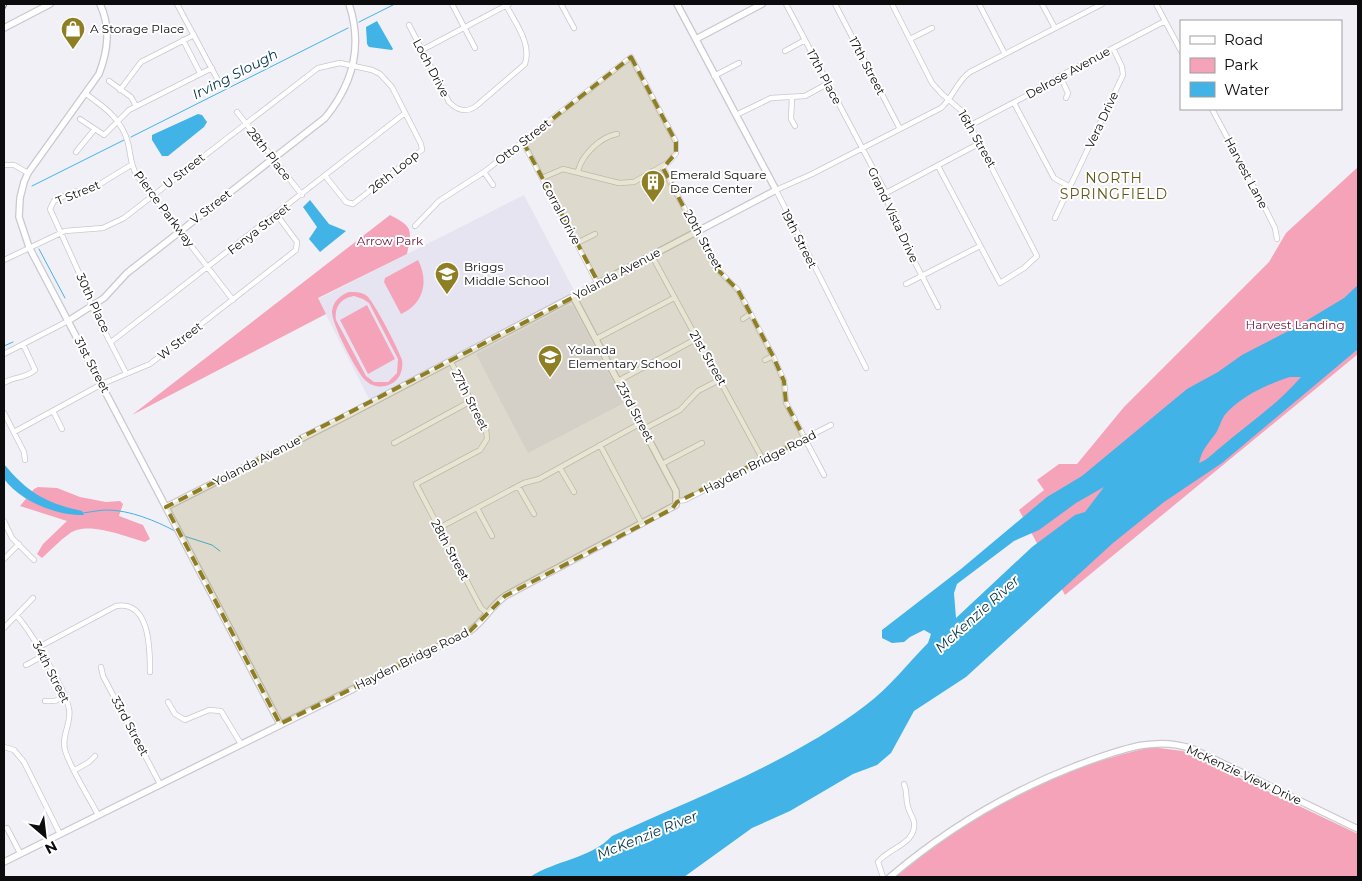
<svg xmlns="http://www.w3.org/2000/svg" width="1362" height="881" font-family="Montserrat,sans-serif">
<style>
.built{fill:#e7e4f1}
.green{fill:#f4a3b9;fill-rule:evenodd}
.water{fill:#41b3e7;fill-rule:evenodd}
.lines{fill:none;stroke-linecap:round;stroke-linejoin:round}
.stream{stroke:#41b3e7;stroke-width:1}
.street-casing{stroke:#c9c8cf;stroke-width:6}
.secondary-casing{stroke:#c9c8cf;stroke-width:8}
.street{stroke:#fff;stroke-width:4.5}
.secondary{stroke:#fff;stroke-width:5.5}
.rail-casing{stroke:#706f74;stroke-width:3}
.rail{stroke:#fff;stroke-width:1;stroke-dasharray:4;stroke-linecap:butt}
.marked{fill:#8e7e24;fill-opacity:0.2;stroke:#8e7e24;stroke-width:4;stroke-dasharray:10 6;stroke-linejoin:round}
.labels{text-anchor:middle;stroke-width:4;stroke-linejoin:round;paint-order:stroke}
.poi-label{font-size:12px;fill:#0c0c0e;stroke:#fff;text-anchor:start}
.street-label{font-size:12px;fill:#0c0c0e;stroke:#fff}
.park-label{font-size:12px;fill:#6f173a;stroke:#fff}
.water-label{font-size:14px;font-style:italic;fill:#003348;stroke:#fff}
.neighbourhood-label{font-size:14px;letter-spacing:1px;fill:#615619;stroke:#fff}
</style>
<rect width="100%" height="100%" fill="#f2f0f7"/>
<!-- built -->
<path class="built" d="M524,195L575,292L370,401L318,299Z
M569,305L573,306L624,403L528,453L476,354Z"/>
<!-- green -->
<path class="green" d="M1358,167V354L1065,595L1019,510L1044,490L1037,480L1059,464H1077L1124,407L1269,262L1286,233Z
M390,215C413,227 412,229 407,254L318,298L326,314L132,415Z
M418,260C429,281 424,304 401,314L384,282L385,278Z
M349,292C356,292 362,292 367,296C374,302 399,350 402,360C403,365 402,370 400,375C393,388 375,391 364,379C356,370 331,323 332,311C333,302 340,295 349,292ZM354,296L363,299L369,303L398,359L397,373L388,382H374L366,376L336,320C334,307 341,298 354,296Z
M367,305L395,359L368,374L340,320Z
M38,487L57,488L80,497L106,502L120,501L123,504L119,516L143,525L150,539L145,542C125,537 87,520 69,534C59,541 51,550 42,558L37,554L43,544L67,521L20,506L34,489Z
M1151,747L1183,751L1358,834V877H894C963,812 1059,768 1151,747Z"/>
<!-- water -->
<path class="water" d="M377,21L393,49L392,50L369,47L367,44L366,27Z
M198,114L202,115L207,122L204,127L168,156H162L152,140V135Z
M310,200L329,224L346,231L320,252L309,239L317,227L303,207Z
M1358,285V349L1222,463L1164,502L1113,543L966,677L914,711L891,753L877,765L853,774L790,811L752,828L684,877H530C556,860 590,859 612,836C698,796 790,763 866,705C889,688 908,663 928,643L931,634L924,630L910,637L904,642L892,643L882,638V630L961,569L1047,497L1082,476L1187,389L1218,372L1242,355L1296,327L1344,298ZM1290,377H1301C1278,404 1248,424 1221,447C1213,453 1209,459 1199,463C1202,449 1208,444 1216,433C1219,428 1221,421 1224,416C1239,397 1268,384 1290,377ZM1104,487L1085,512L1075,515L1032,547L956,618L954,593L957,584L1014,541L1039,530L1076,503Z
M4,464C28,493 46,503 82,511L84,515C57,516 20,501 4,479Z"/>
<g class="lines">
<!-- stream -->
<path class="stream" d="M359,22L395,4
M131,137L348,28
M32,186L124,140
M39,249L65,298
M4,346L13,342
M83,513C91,512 99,510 107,510C130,510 156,521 175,531
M184,536L212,545L220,551"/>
<defs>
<path id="street" d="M177,4L220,84
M452,4L475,48
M561,4L574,28
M786,4L886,193L891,216L938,307
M835,4L900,129
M892,4L932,83L942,94L963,112L1037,256L1024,268L1000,283L938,166
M979,4L1005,54
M1042,4L1055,28
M1156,4L1181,51
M409,25L449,102C457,110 465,113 475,107L525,64C532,43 515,23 506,5
M910,39L932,28
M183,40L200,73
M422,50L509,4
M785,51L805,40
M714,76L739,63
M1060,76L1068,93L1066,98
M109,81L131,97L136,106
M120,90L141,62L194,35
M86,94C104,107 122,119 128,143C131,155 130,164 137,176L233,300
M792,97L791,119L795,126
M1014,103L1054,178L1070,187
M1212,109L1266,210L1275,228L1277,239
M237,112L302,195
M736,115L771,98L805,96L827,84
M80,119L104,135L129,110L212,68
M971,125L1045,86L1060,76L1165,21
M523,142L598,284
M76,152L94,130
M4,165H14L28,173
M663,168L716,268L738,290L773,356L784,381L786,403L824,475
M578,171C582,155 600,137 617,134
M484,172L493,185
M886,193L980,143
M1055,218L1123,75L1122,67L1113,48
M415,226L439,201L484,172L631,57L676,142V153L669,162L634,182L619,183L563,169L542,178
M577,243L595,234
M652,256L763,460
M4,260L65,231L103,228L124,218L318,68L340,63L372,70L380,74L392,87L421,144L422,150L353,204L346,202L326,177
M906,284L980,246
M743,319L750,314
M596,339L674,298
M111,342L405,113
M4,354L68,321
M765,360L773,356
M451,362L486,429L487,439L480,450L416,484L481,608L487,613
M866,368L776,190L812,174L941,108C953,98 956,82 970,72L1102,4
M126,373L92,307L85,286L50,209L54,201L73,192L92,189L131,165
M618,381L696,339
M4,383C14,376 25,379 35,370L23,344
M53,411L62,429
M4,413L24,452L25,460
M644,429L680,410L698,391L721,379
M14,432L102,384L150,364L296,250L297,242L277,215
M394,443L471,401
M600,445L642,524
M662,464L702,443
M560,468L574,492
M518,486L534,514
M678,501L685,500L831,425
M477,508L492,536
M4,521L12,538L34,560
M439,528L524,483L539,479L641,423
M4,559L19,544
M17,616C31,632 65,688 69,709C72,723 61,735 65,750C71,770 88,795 98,815
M4,628L33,598
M39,647L116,606C150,600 150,649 150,672
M26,665L43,656
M101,667L103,676L160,784
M45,701H55L64,696
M168,702L175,714L185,720L209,710L221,711L241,744
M4,747L14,750L24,762L60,834
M75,770L89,762L95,756
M7,828L20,853
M883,877L878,862C888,848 917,844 914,822C913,817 909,812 908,807C905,798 908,793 904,784"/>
<path id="secondary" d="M100,4C111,28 108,50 99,74L28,173L24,182L20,198L19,217L29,247L280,724
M4,28L50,4
M696,39L762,4
M68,321L104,298L127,273L325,118C353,84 363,46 349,4
M166,507L348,415L776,190L677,4
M4,862L470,631C484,621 491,606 505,596L676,505V491L574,298
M890,877C950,826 1015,788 1089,761C1123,749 1157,736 1193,749L1358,829"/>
</defs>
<!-- street casing -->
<use href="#street" class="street-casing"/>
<!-- secondary casing -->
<use href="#secondary" class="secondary-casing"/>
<!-- street -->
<use href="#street" class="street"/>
<!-- secondary -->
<use href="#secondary" class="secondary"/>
<defs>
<path id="rail" d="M4,8L6,4"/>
</defs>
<!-- rail casing -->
<use href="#rail" class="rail-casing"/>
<!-- rail -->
<use href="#rail" class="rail"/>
</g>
<!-- marked area -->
<path class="marked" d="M631,57L676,142V153L663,168L716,268L738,290L773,356L784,381L786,403L805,439L677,502L672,509L505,596L470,631L280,724L166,507L599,284L523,142Z"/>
<!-- icons -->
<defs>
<symbol id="shop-pin" viewBox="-11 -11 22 30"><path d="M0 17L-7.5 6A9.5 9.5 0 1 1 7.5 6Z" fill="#8e7e24" stroke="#fff"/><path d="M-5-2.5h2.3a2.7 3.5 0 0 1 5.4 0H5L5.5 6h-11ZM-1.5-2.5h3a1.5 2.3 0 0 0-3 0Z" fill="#fff"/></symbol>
<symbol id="building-pin" viewBox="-11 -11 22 30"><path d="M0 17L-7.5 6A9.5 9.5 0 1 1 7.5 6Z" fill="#8e7e24" stroke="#fff"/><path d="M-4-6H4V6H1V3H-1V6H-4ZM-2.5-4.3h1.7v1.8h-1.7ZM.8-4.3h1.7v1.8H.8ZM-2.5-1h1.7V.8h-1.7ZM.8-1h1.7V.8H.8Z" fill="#fff"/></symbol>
<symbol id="school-pin" viewBox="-11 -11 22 30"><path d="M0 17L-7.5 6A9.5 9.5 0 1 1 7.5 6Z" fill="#8e7e24" stroke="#fff"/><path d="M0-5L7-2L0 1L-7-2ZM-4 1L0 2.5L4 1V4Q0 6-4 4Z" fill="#fff"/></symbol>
</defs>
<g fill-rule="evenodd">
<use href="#shop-pin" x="59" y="15" width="28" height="38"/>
<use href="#building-pin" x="639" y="168" width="28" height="38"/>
<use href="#school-pin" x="433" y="260" width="28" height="38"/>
<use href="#school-pin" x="536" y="343" width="28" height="38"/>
</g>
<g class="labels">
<!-- poi labels -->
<g class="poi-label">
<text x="90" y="33">A Storage Place</text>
<text x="670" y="179">Emerald Square<tspan x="670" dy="14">Dance Center</tspan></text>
<text x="464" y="271">Briggs<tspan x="464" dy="14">Middle School</tspan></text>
<text x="568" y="354">Yolanda<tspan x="568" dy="14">Elementary School</tspan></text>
</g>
<!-- street labels -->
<g class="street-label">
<text transform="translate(867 66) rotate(62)" y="4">17th Street</text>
<text transform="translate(431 68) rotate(62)" y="4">Loch Drive</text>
<text transform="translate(1068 73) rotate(-29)" y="4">Delrose Avenue</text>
<text transform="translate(824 77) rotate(62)" y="4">17th Place</text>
<text transform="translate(1102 120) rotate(-65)" y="4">Vera Drive</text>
<text transform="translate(977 139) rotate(60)" y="4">16th Street</text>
<text transform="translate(523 142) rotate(-38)" y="4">Otto Street</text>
<text transform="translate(269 154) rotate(52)" y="4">28th Place</text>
<text transform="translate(184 171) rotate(-38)" y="4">U Street</text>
<text transform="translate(394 172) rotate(-39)" y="4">26th Loop</text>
<text transform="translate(1246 173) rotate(62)" y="4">Harvest Lane</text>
<text transform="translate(78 193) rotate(-22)" y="4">T Street</text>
<text transform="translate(211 207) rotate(-38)" y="4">V Street</text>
<text transform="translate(164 209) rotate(53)" y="4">Pierce Parkway</text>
<text transform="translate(561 213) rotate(62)" y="4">Corral Drive</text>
<text transform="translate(893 215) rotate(65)" y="4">Grand Vista Drive</text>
<text transform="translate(259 229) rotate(-38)" y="4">Fenya Street</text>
<text transform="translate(799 239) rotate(63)" y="4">19th Street</text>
<text transform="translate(703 240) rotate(61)" y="4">20th Street</text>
<text transform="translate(617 274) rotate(-28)" y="4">Yolanda Avenue</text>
<text transform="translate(93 303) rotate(65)" y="4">30th Place</text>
<text transform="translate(180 341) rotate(-38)" y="4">W Street</text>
<text transform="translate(708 358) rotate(60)" y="4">21st Street</text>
<text transform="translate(92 365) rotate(62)" y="4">31st Street</text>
<text transform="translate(470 400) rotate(63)" y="4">27th Street</text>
<text transform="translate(635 412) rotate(62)" y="4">23rd Street</text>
<text transform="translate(257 461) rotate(-27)" y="4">Yolanda Avenue</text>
<text transform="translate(760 462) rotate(-27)" y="4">Hayden Bridge Road</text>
<text transform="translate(450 550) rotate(62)" y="4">28th Street</text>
<text transform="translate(412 659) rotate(-26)" y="4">Hayden Bridge Road</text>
<text transform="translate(51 672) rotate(63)" y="4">34th Street</text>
<text transform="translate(130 726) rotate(62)" y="4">33rd Street</text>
<text transform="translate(1244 775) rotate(25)" y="4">McKenzie View Drive</text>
</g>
<!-- park labels -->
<g class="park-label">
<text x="390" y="245">Arrow Park</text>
<text x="1295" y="329">Harvest Landing</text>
</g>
<!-- water labels -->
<g class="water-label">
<text transform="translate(235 74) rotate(-27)" y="5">Irving Slough</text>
<text transform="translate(977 614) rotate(-42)" y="5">McKenzie River</text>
<text transform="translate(647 835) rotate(-22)" y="5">McKenzie River</text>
</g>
<!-- neighbourhood labels -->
<g class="neighbourhood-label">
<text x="1114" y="183">NORTH<tspan x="1114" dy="16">SPRINGFIELD</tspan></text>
</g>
</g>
<!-- border -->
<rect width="1362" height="881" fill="none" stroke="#0c0c0e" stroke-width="10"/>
<!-- legend -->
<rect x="1180" y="20" width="162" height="90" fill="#ffffff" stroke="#9e9e9f"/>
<rect x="1190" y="36" width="25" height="8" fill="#ffffff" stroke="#9e9e9f"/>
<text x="1224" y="45" font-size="15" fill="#0c0c0e">Road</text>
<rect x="1190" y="58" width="25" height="15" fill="#f4a3b9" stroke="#9e9e9f"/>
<text x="1224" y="70" font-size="15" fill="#0c0c0e">Park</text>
<rect x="1190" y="82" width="25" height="15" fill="#41b3e7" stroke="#9e9e9f"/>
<text x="1224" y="95" font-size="15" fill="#0c0c0e">Water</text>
<!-- north arrow -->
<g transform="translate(45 836) rotate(152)" stroke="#ffffff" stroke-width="4" paint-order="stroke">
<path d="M0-4L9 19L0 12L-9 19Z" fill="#0c0c0e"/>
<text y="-8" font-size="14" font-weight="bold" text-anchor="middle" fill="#0c0c0e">N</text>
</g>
</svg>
